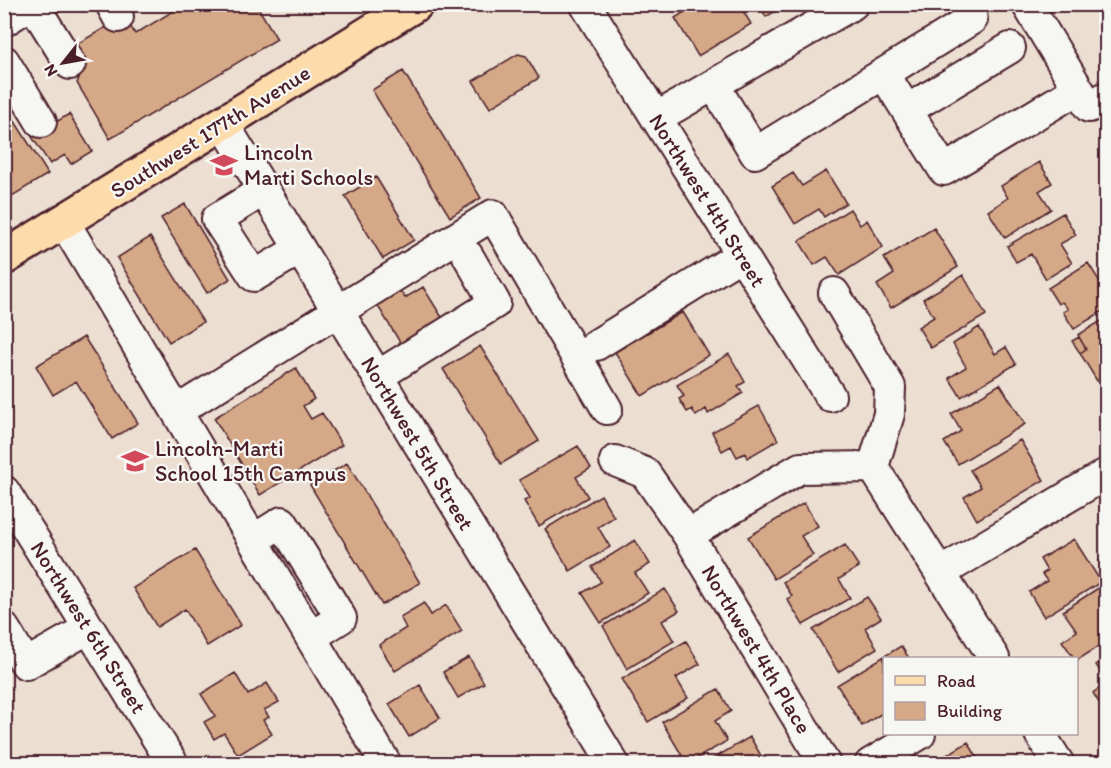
<svg xmlns="http://www.w3.org/2000/svg" width="1111" height="768" font-family="Itim,sans-serif">
<style>
.building{fill:#d5a887;stroke:#4a1f2b;stroke-width:1.5}
.lines{fill:none;stroke-linecap:round;stroke-linejoin:round}
.minor-casing{stroke:#4a1f2b;stroke-width:34}
.major-casing{stroke:#4a1f2b;stroke-width:38}
.minor{stroke:#f6f6f2;stroke-width:30}
.major{stroke:#fddcac;stroke-width:33}
.labels{text-anchor:middle;stroke-width:4.5;stroke-linejoin:round;paint-order:stroke}
.street-label{font-size:22px;fill:#4a1f2b;stroke:#f6f6f2}
.poi-label{font-size:22px;fill:#4a1f2b;stroke:#f6f6f2;text-anchor:start}
</style>
<rect width="100%" height="100%" fill="#ecdfd2"/>
<filter id="ink" filterUnits="userSpaceOnUse"><feTurbulence type="fractalNoise" baseFrequency=".0167" numOctaves="2"/><feDisplacementMap in="SourceGraphic" scale="12" xChannelSelector="R" yChannelSelector="G"/><feConvolveMatrix kernelMatrix="1 2 1 2 8 2 1 2 1" color-interpolation-filters="sRGB"/></filter>
<g filter="url(#ink)">
<!-- building -->
<path class="building" d="M185,4H256L277,39L110,139L77,83L83,69L70,48L125,16L135,34Z
M697,4H739L751,24L698,56L675,18Z
M759,4H787L766,17Z
M518,54L526,56L539,78L490,108L473,81Z
M403,71L481,198L450,217L372,90Z
M4,104L48,174L4,201Z
M69,114L92,151L71,164L65,155L50,164L32,137Z
M1039,162L1052,183L1039,191L1051,209L1005,238L988,211L1008,198L1001,186Z
M826,171L846,203L824,217L819,209L795,224L772,186L793,173L802,186Z
M376,177L414,240L383,259L345,196Z
M185,204L230,279L207,293L161,218Z
M850,209L860,225L867,220L883,247L839,275L827,257L814,265L799,241Z
M1063,213L1076,235L1060,244L1072,263L1046,279L1031,254L1016,262L1007,246Z
M934,228L958,267L891,308L877,285L894,274L884,258Z
M150,237L203,322L169,342L117,258Z
M1088,263L1100,282L1106,278V309L1074,329L1063,312L1068,309L1062,302L1058,304L1048,288Z
M963,275L986,315L931,348L918,327L934,317L923,299Z
M423,287L443,319L401,344L376,303L399,289L405,298Z
M683,312L709,355L642,396L615,352Z
M1106,318V376L1097,381L1080,353L1086,349L1078,335Z
M979,327L995,354L1006,347L1016,364L961,397L949,378L966,367L953,344Z
M84,337L138,423L112,439L76,381L53,395L36,366Z
M1079,337L1086,349L1080,353L1072,341Z
M480,346L539,441L501,464L443,369Z
M729,354L745,382L738,386L743,393L708,414L706,409L696,416L692,409L687,412L679,399L684,396L677,385Z
M296,368L314,399L303,406L311,419L322,413L342,445L260,495L214,418Z
M1000,384L1025,424L958,464L944,442L961,431L951,414Z
M1106,385V401L1099,389Z
M759,406L778,440L747,458L745,453L737,457L731,446L722,451L712,432Z
M1020,440L1044,480L977,520L964,497L981,487L970,470Z
M578,446L591,468L576,477L588,497L539,526L524,501L530,498L519,480Z
M347,463L420,583L382,605L310,485Z
M601,495L614,517L598,527L610,547L570,571L545,529Z
M804,503L818,526L801,536L813,555L774,579L748,537Z
M1074,539L1101,582L1044,617L1029,592L1047,581L1042,574L1047,571L1040,559Z
M635,540L650,564L635,573L648,593L601,623L582,593L601,582L592,567Z
M845,545L859,567L839,579L850,598L803,625L787,599L792,596L783,582Z
M195,550L241,625L207,646L185,609L157,627L133,588Z
M1106,557V572L1099,561Z
M1106,583V642L1076,661L1062,641L1077,631L1063,611Z
M665,589L679,611L662,621L674,641L627,669L603,626Z
M867,597L881,618L865,628L877,648L838,672L813,630Z
M424,603L431,615L446,605L462,631L395,671L379,645L406,628L400,617Z
M686,641L700,664L676,678L688,698L648,722L622,679Z
M901,646L909,658H884V712L862,726L837,685Z
M469,657L484,683L458,698L443,672Z
M1106,658V680L1096,665Z
M235,673L248,695L267,683L279,702L264,710L269,717L263,720L272,734L238,755L224,733L214,739L204,722L215,716L201,694Z
M1106,683V714L1093,693Z
M420,685L440,718L409,737L389,704Z
M718,689L731,711L715,721L727,741L687,764L662,722Z
M750,737L763,759L756,764H704Z
M968,742L981,764H932Z
M304,756L308,764H290Z"/>
<g class="lines">
<defs>
<path id="minor" d="M33,4L70,64
M111,4L118,17
M585,4L830,396
M1027,4L1089,107L1106,97
M4,21L31,4
M4,61L41,122
M884,74L944,170L1078,89
M714,85L755,153L972,19L963,4
M907,110L1010,48
M656,118L853,4
M223,123L614,764
M264,190L217,219L254,276L300,249
M64,222L386,764
M834,293L890,387L889,414L873,467L994,658
M596,345L741,255
M378,376L495,303L468,256
M177,411L493,215L607,409
M615,461L645,473L688,535L825,764
M4,491L173,764
M688,535L800,468L873,467
M253,540L282,522L341,618L311,637
M940,573L1106,474
M4,628L26,664L89,628
M1040,734L1059,764
M870,764L920,734"/>
<path id="major" d="M4,258L416,4"/>
</defs>
<!-- minor casing -->
<use href="#minor" class="minor-casing"/>
<!-- major casing -->
<use href="#major" class="major-casing"/>
<!-- minor -->
<use href="#minor" class="minor"/>
<!-- major -->
<use href="#major" class="major"/>
</g>
</g>
<!-- icons -->
<defs>
<symbol id="school-bare" viewBox="-9 -9 18 18"><path d="M0-5L7-2L0 1L-7-2ZM-4 1L0 2.5L4 1V4Q0 6-4 4Z" fill="#d1495b" stroke="#f6f6f2" stroke-width="2.5" paint-order="stroke"/></symbol>
</defs>
<g fill-rule="evenodd">
<use href="#school-bare" x="205" y="146" width="38" height="38"/>
<use href="#school-bare" x="116" y="442" width="38" height="38"/>
</g>
<g class="labels">
<!-- street labels -->
<g class="street-label">
<text transform="translate(210 131) rotate(-32)" y="8">Southwest 177th Avenue</text>
<text transform="translate(708 200) rotate(58)" y="8">Northwest 4th Street</text>
<text transform="translate(418 443) rotate(59)" y="8">Northwest 5th Street</text>
<text transform="translate(89 627) rotate(58)" y="8">Northwest 6th Street</text>
<text transform="translate(757 649) rotate(59)" y="8">Northwest 4th Place</text>
</g>
<!-- poi labels -->
<g class="poi-label">
<text x="244" y="160">Lincoln<tspan x="244" dy="25">Marti Schools</tspan></text>
<text x="155" y="456">Lincoln-Marti<tspan x="155" dy="25">School 15th Campus</tspan></text>
</g>
</g>
<!-- margin -->
<rect width="1111" height="768" fill="none" stroke="#f6f6f2" stroke-width="24"/>
<rect x="12" y="12" width="1087" height="744" fill="none" stroke="#4a1f2b" stroke-width="2" filter="url(#ink)"/>
<!-- legend -->
<rect x="883" y="657" width="195" height="78" fill="#f6f6f2" stroke="#b1a0a2" stroke-width="1.5"/>
<rect x="895" y="676" width="30" height="9" fill="#fddcac" stroke="#b1a0a2" stroke-width="1.5"/>
<text x="937" y="687" font-size="18" fill="#4a1f2b">Road</text>
<rect x="895" y="702" width="30" height="18" fill="#d5a887" stroke="#b1a0a2" stroke-width="1.5"/>
<text x="937" y="717" font-size="18" fill="#4a1f2b">Building</text>
<!-- north arrow -->
<g transform="translate(63 63) rotate(239)" stroke="#f6f6f2" stroke-width="4.5" paint-order="stroke">
<path d="M0-4.5L10 22L0 15L-10 22Z" fill="#4a1f2b"/>
<text y="-9" font-size="16" font-weight="bold" text-anchor="middle" fill="#4a1f2b">N</text>
</g>
</svg>
